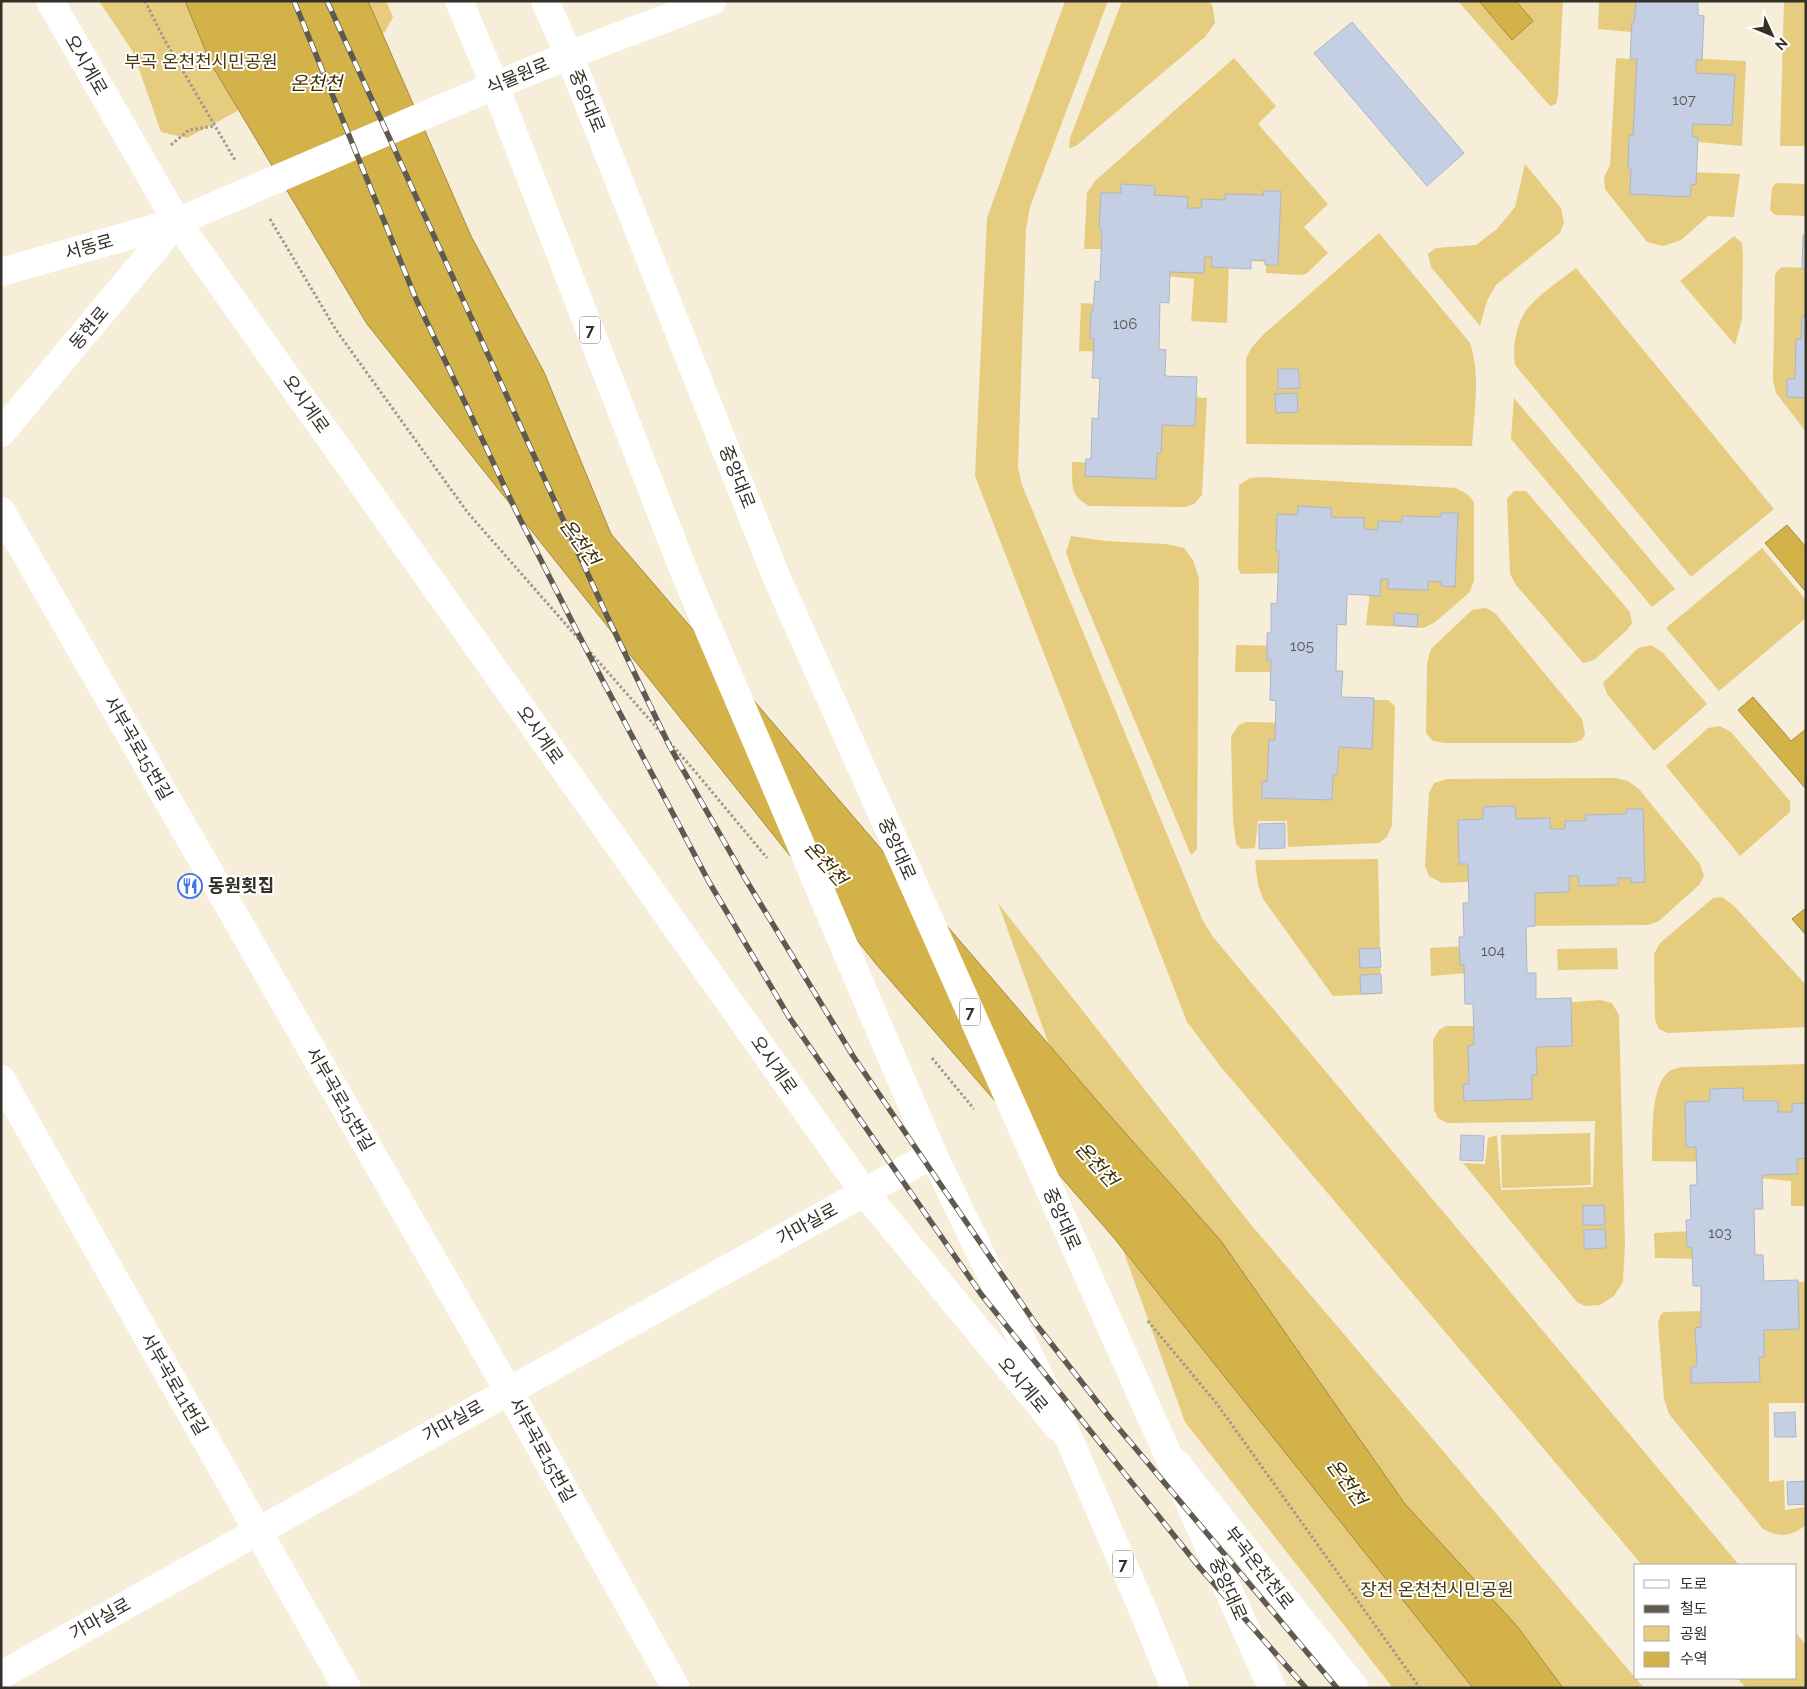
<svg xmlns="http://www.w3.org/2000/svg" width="1807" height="1689" font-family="Raleway,'Noto Sans KR',sans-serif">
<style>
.green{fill:#e6cc7f}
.water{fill:#d4b24a;stroke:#a48b40}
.building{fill:#c4cfe3;stroke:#abb6c9}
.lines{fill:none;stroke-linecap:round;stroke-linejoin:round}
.path{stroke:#9f998a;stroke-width:3;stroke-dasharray:2.5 2.5;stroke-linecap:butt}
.street{stroke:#fff;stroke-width:28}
.secondary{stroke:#fff;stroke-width:28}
.primary{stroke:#fff;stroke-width:28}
.rail-casing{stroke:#5e5a4f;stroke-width:5.5}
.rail{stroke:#fff;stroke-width:4;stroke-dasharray:11;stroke-linecap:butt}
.labels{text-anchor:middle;stroke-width:4;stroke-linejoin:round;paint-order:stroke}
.number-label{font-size:15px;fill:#575857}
.shield{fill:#fff;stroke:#706e68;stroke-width:1}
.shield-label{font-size:16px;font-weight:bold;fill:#333028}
.park-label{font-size:18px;fill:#493b10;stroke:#fff}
.street-label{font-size:18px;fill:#333028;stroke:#fff}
.poi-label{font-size:18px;font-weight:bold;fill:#333028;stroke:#fff;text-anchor:start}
.water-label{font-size:19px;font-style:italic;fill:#3b2e00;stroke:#fff}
</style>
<rect width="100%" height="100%" fill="#f6eed9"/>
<!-- green -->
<path class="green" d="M99,1H386L393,17L385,32L187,138L161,132L133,52Z
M1065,1H1108L1030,207L1026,229L1018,468L1022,485L1203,921L1213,937L1739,1565H1642L1221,1067L1187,1022L975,476L987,218Z
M1122,1H1210L1213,8L1215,23L1205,37L1076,146L1069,148L1070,138Z
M1458,1H1563L1558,95L1556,104L1550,106Z
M1599,1H1683L1684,58L1746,61L1742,146L1688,141V172L1740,174L1734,217L1708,216L1681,240L1663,246L1647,242L1605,189L1604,177L1610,165L1616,58L1642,60V33L1598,29Z
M1784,1H1806V146H1780Z
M1234,58L1276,106L1258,124L1328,204L1304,227L1328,253L1306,274L1301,275L1266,273V262L1229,259L1227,323L1191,321L1194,279L1149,274L1145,393L1207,398L1202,495L1194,504L1185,507L1089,506C1068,494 1073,484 1072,462L1104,463L1108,352L1079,351L1081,303L1112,305V249H1084L1087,193L1095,181Z
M1525,164L1561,208L1564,223L1560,233L1496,285L1487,301L1480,326L1431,267L1428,254L1436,248L1476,245L1497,229L1515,207Z
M1776,183L1806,184V216L1775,215L1770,210L1772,188Z
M1379,233L1470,343C1481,376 1474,412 1472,446L1246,444V358L1252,347L1264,334Z
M1734,236L1742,243L1743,255L1742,319L1735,345L1680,281Z
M1782,267L1806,268V432L1776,393L1773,380L1775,275L1778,270Z
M1576,268L1774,509L1691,577L1515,365C1512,349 1516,326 1525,312C1534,298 1562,279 1576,268Z
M1514,398L1675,589L1652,607L1511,439Z
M1263,477L1456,488L1467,494L1474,502V581L1469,593L1434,623L1423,628L1366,625L1371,583L1328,582L1326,700H1388L1395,706L1392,825L1387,837L1379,843L1288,847L1287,821H1258L1255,848L1241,849L1236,844L1233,820L1231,736L1239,725L1246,722L1297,723L1298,672H1235L1236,645L1285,646L1290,573L1241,574L1238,568L1239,485L1250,478Z
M1514,491H1526L1630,612L1632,623L1627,630L1594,660L1583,663L1516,585L1510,574L1507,499Z
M1071,536L1105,541L1166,544L1184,548L1193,560L1199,578L1197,849L1191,855L1075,578L1066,552Z
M1762,548L1806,600V618L1719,691L1666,628Z
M1486,608L1495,613L1582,719L1585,734L1582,740L1573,743H1445L1433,741L1426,733L1427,663L1431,649L1472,610Z
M1651,645L1663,653L1707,704L1654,751L1607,694L1603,683L1638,648Z
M1720,726L1731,732L1790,801V812L1740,856L1666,766L1708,728Z
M1616,778L1628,781L1639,789L1700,864L1704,876L1699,885L1659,921L1648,925L1519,926L1524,1006L1600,1000L1612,1003L1619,1015L1625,1244L1623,1282L1614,1296L1600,1305L1585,1306L1577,1302L1463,1163L1485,1164L1488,1138L1497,1135L1501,1190L1593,1187L1595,1121L1447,1123L1438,1118L1434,1110L1433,1040L1439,1030L1446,1026H1480V972L1431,976L1430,948L1481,945L1484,881L1442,883L1429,876L1425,866L1429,793L1434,783L1448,779Z
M1378,859L1381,994L1333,996L1263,899L1258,885L1255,860Z
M1722,897L1734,906L1806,985V1027L1668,1033L1659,1029L1655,1020L1654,954L1660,943L1713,898Z
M998,903L1248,1221L1644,1688H1393L1185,1422Z
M1617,948L1618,969L1558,970L1557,949Z
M1806,1064V1206H1791V1181L1751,1177L1749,1283L1806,1282V1403H1769V1482L1784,1480L1785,1510L1806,1507V1525C1790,1537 1780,1538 1763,1529L1669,1414L1664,1399L1658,1323L1660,1316L1664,1312L1705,1311V1259L1655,1258L1654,1233L1707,1230L1712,1162L1652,1161C1653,1138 1649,1083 1671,1070C1674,1069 1678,1068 1682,1067Z
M1590,1133L1591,1185L1502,1188L1501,1135Z
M1796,1633L1806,1645V1688H1746L1737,1678H1796Z"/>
<!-- water -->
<path class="water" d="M185,1H368L471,236L544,372L611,534L1098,1102L1221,1241L1405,1504L1517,1626L1563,1688H1473L1114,1238L876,964L367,324L211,64Z
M1479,1H1516L1533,21L1512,40Z
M1787,525L1806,547V592L1765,543Z
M1753,697L1791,741L1806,729V789L1738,710Z
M1806,908V935L1792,919Z"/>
<!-- building -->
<path class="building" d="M1636,1H1698V15L1704,16L1702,60H1696V73L1735,75L1732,125L1693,124L1692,137H1698L1696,184L1691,185L1690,197L1630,194L1631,168H1628L1629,135H1633L1637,59H1630L1632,22H1634Z
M1352,22L1464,153L1427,186L1314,53Z
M1121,184L1155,186L1154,195L1188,197L1187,208H1201L1202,199L1225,200V194L1264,195L1263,191H1281L1278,265H1265V260H1251V269L1211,267L1212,257L1205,256L1204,273L1170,272L1169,303L1160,302L1159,349L1166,350L1165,376L1197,377L1195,426L1162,425L1161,453H1157L1156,479L1085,476L1086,459H1091L1092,418L1098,419L1100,378H1092L1094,338H1090L1091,311H1093L1095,281L1100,282L1102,229H1099L1101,193H1121Z
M1803,235H1806V269H1802Z
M1802,316H1806V398L1787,397V379H1795L1796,339H1801Z
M1278,369H1298L1300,388L1278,389Z
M1297,393L1298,412L1276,413L1275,394Z
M1298,506L1331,508V517L1364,518V529L1378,530V521L1402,522V516L1440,517L1441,513H1458L1455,587L1441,586L1442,582L1428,581V590L1388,589V579H1381L1380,596L1347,594L1346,625L1337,624L1336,671H1343L1341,697L1374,698L1372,749L1339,747L1337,775H1333L1332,800L1262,798V781L1267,782L1269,740H1275L1276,701L1270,700L1271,660H1267V633H1271V603L1277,604L1279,551H1276L1277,514L1298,515Z
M1394,613L1418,615L1417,627L1394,625Z
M1515,806L1516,819L1550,818V829H1565V821H1586L1585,815L1626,814V809H1643L1645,882L1631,883V878H1618V885L1579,886L1578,876H1569V892L1535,893V926L1526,927L1527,973H1536V999L1571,998L1572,1046L1536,1047L1537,1075H1532V1099L1464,1101L1463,1084H1469L1468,1046L1474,1045L1473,1004H1465L1464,965H1460L1459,937H1464L1463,903H1469L1468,864H1459L1458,820L1483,819V807Z
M1285,823V848L1259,849V824Z
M1380,948L1381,967L1360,968L1359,949Z
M1381,974L1382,993L1361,994L1360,975Z
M1743,1088V1101H1778V1112H1792V1104L1806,1103V1158L1797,1159V1174L1762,1175L1763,1209H1754L1755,1255H1763L1764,1281L1798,1280L1799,1329L1764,1330V1357H1759L1760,1382L1691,1383V1367L1697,1366L1695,1328L1701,1327V1286H1693L1692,1247H1687L1686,1220H1691L1690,1185H1697L1696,1147H1686L1685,1102L1710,1101V1089Z
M1461,1135L1484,1136L1483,1161L1460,1160Z
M1604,1205L1605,1225H1583V1206Z
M1605,1229L1606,1248L1584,1249V1230Z
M1795,1412L1796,1437H1775L1774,1413Z
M1806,1481V1504L1788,1505L1787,1482Z"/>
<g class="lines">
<!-- path -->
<path class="path" d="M145,1L163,37L235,160
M171,145L189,130L215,126
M270,219L336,330L468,513L693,769L767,858
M932,1058L974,1109
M1148,1321L1217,1404L1420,1688"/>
<!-- street -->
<path class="street" d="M1,511L508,1390L676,1688
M1,1079L347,1688
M1,1675L933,1154"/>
<!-- secondary -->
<path class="secondary" d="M50,1L177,222L864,1192L1058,1427
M1,272L177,222L437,110L569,55L712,1
M1,433L177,222
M1177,1464L1355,1688"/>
<!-- primary -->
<path class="primary" d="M459,1L495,86L685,574L933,1154L1070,1441L1145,1615L1175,1688
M545,1L569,55L776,576L1272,1688"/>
<defs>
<path id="rail" d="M294,1L416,299L517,513L585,647L709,882L789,1017L981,1294L1200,1568L1306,1688
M327,1L607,616L670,747L746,880L853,1056L1035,1323L1110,1418L1337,1688"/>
</defs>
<!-- rail casing -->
<use href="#rail" class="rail-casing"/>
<!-- rail -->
<use href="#rail" class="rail"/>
</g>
<!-- icons -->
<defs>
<symbol id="restaurant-ring" viewBox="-11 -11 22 22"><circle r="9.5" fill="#fff" stroke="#3e76e6" stroke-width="1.5"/><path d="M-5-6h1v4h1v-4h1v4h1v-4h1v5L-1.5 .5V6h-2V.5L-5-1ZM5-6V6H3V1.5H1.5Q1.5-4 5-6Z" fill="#3e76e6"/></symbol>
</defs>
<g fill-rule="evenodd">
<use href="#restaurant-ring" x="176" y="872" width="28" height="28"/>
</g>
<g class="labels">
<!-- number labels -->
<g class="number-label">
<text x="1684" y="105">107</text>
<text x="1125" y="329">106</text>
<text x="1302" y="651">105</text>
<text x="1493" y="956">104</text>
<text x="1720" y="1238">103</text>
</g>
<!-- shield labels -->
<g class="shield">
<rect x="580" y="316.5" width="20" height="27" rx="4"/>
<rect x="960" y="998.5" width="20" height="27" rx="4"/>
<rect x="1113" y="1550.5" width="20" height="27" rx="4"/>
</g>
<g class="shield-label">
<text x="590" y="336">7</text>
<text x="970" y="1018">7</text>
<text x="1123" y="1570">7</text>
</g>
<!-- park labels -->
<g class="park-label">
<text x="201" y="68">부곡 온천천시민공원</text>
<text x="1437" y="1596">장전 온천천시민공원</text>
</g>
<!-- street labels -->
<g class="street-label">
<text transform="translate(86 65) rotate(60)" y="6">오시게로</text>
<text transform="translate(518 76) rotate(-23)" y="6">식물원로</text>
<text transform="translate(587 101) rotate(68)" y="6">중앙대로</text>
<text transform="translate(89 247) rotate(-16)" y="6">서동로</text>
<text transform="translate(89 328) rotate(-50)" y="6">동현로</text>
<text transform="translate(306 404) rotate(55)" y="6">오시게로</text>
<text transform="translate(737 477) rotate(68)" y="6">중앙대로</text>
<text transform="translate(540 735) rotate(55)" y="6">오시게로</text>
<text transform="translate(138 748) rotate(60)" y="6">서부곡로15번길</text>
<text transform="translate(897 849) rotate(66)" y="6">중앙대로</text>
<text transform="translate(774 1065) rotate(55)" y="6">오시게로</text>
<text transform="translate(340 1099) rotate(60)" y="6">서부곡로15번길</text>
<text transform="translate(1062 1219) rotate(66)" y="6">중앙대로</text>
<text transform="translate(807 1224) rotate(-29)" y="6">가마실로</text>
<text transform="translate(174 1384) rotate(60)" y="6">서부곡로11번길</text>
<text transform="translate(1023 1385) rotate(50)" y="6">오시게로</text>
<text transform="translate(453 1421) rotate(-29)" y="6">가마실로</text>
<text transform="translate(542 1450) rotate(61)" y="6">서부곡로15번길</text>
<text transform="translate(1259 1568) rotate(52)" y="6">부곡온천천로</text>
<text transform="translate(1228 1589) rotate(66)" y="6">중앙대로</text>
<text transform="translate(100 1619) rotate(-29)" y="6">가마실로</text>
</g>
<!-- poi labels -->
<g class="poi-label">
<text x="208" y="892">동원횟집</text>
</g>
<!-- water labels -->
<g class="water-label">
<text x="316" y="90">온천천</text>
<text transform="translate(580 542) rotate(54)" y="7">온천천</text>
<text transform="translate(826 863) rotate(48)" y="7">온천천</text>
<text transform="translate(1097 1164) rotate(48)" y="7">온천천</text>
<text transform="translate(1347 1482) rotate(54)" y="7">온천천</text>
</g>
</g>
<!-- border -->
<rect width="1807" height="1689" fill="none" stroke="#333028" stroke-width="5"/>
<!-- legend -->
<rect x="1634" y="1564" width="162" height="115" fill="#ffffff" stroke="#adaca9"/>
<rect x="1644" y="1580" width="25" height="8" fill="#ffffff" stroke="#adaca9"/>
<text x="1680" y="1589" font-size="15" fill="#333028">도로</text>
<rect x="1644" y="1605" width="25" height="8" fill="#5e5a4f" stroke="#adaca9"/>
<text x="1680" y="1614" font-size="15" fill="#333028">철도</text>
<rect x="1644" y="1626" width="25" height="15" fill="#e6cc7f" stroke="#adaca9"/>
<text x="1680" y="1639" font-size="15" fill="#333028">공원</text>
<rect x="1644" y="1652" width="25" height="15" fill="#d4b24a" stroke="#adaca9"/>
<text x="1680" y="1664" font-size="15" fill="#333028">수역</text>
<!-- north arrow -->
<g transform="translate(1772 35) rotate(134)" stroke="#ffffff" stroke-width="4" paint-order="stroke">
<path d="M0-4L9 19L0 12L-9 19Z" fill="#333028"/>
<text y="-8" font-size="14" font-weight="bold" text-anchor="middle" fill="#333028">N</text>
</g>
</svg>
